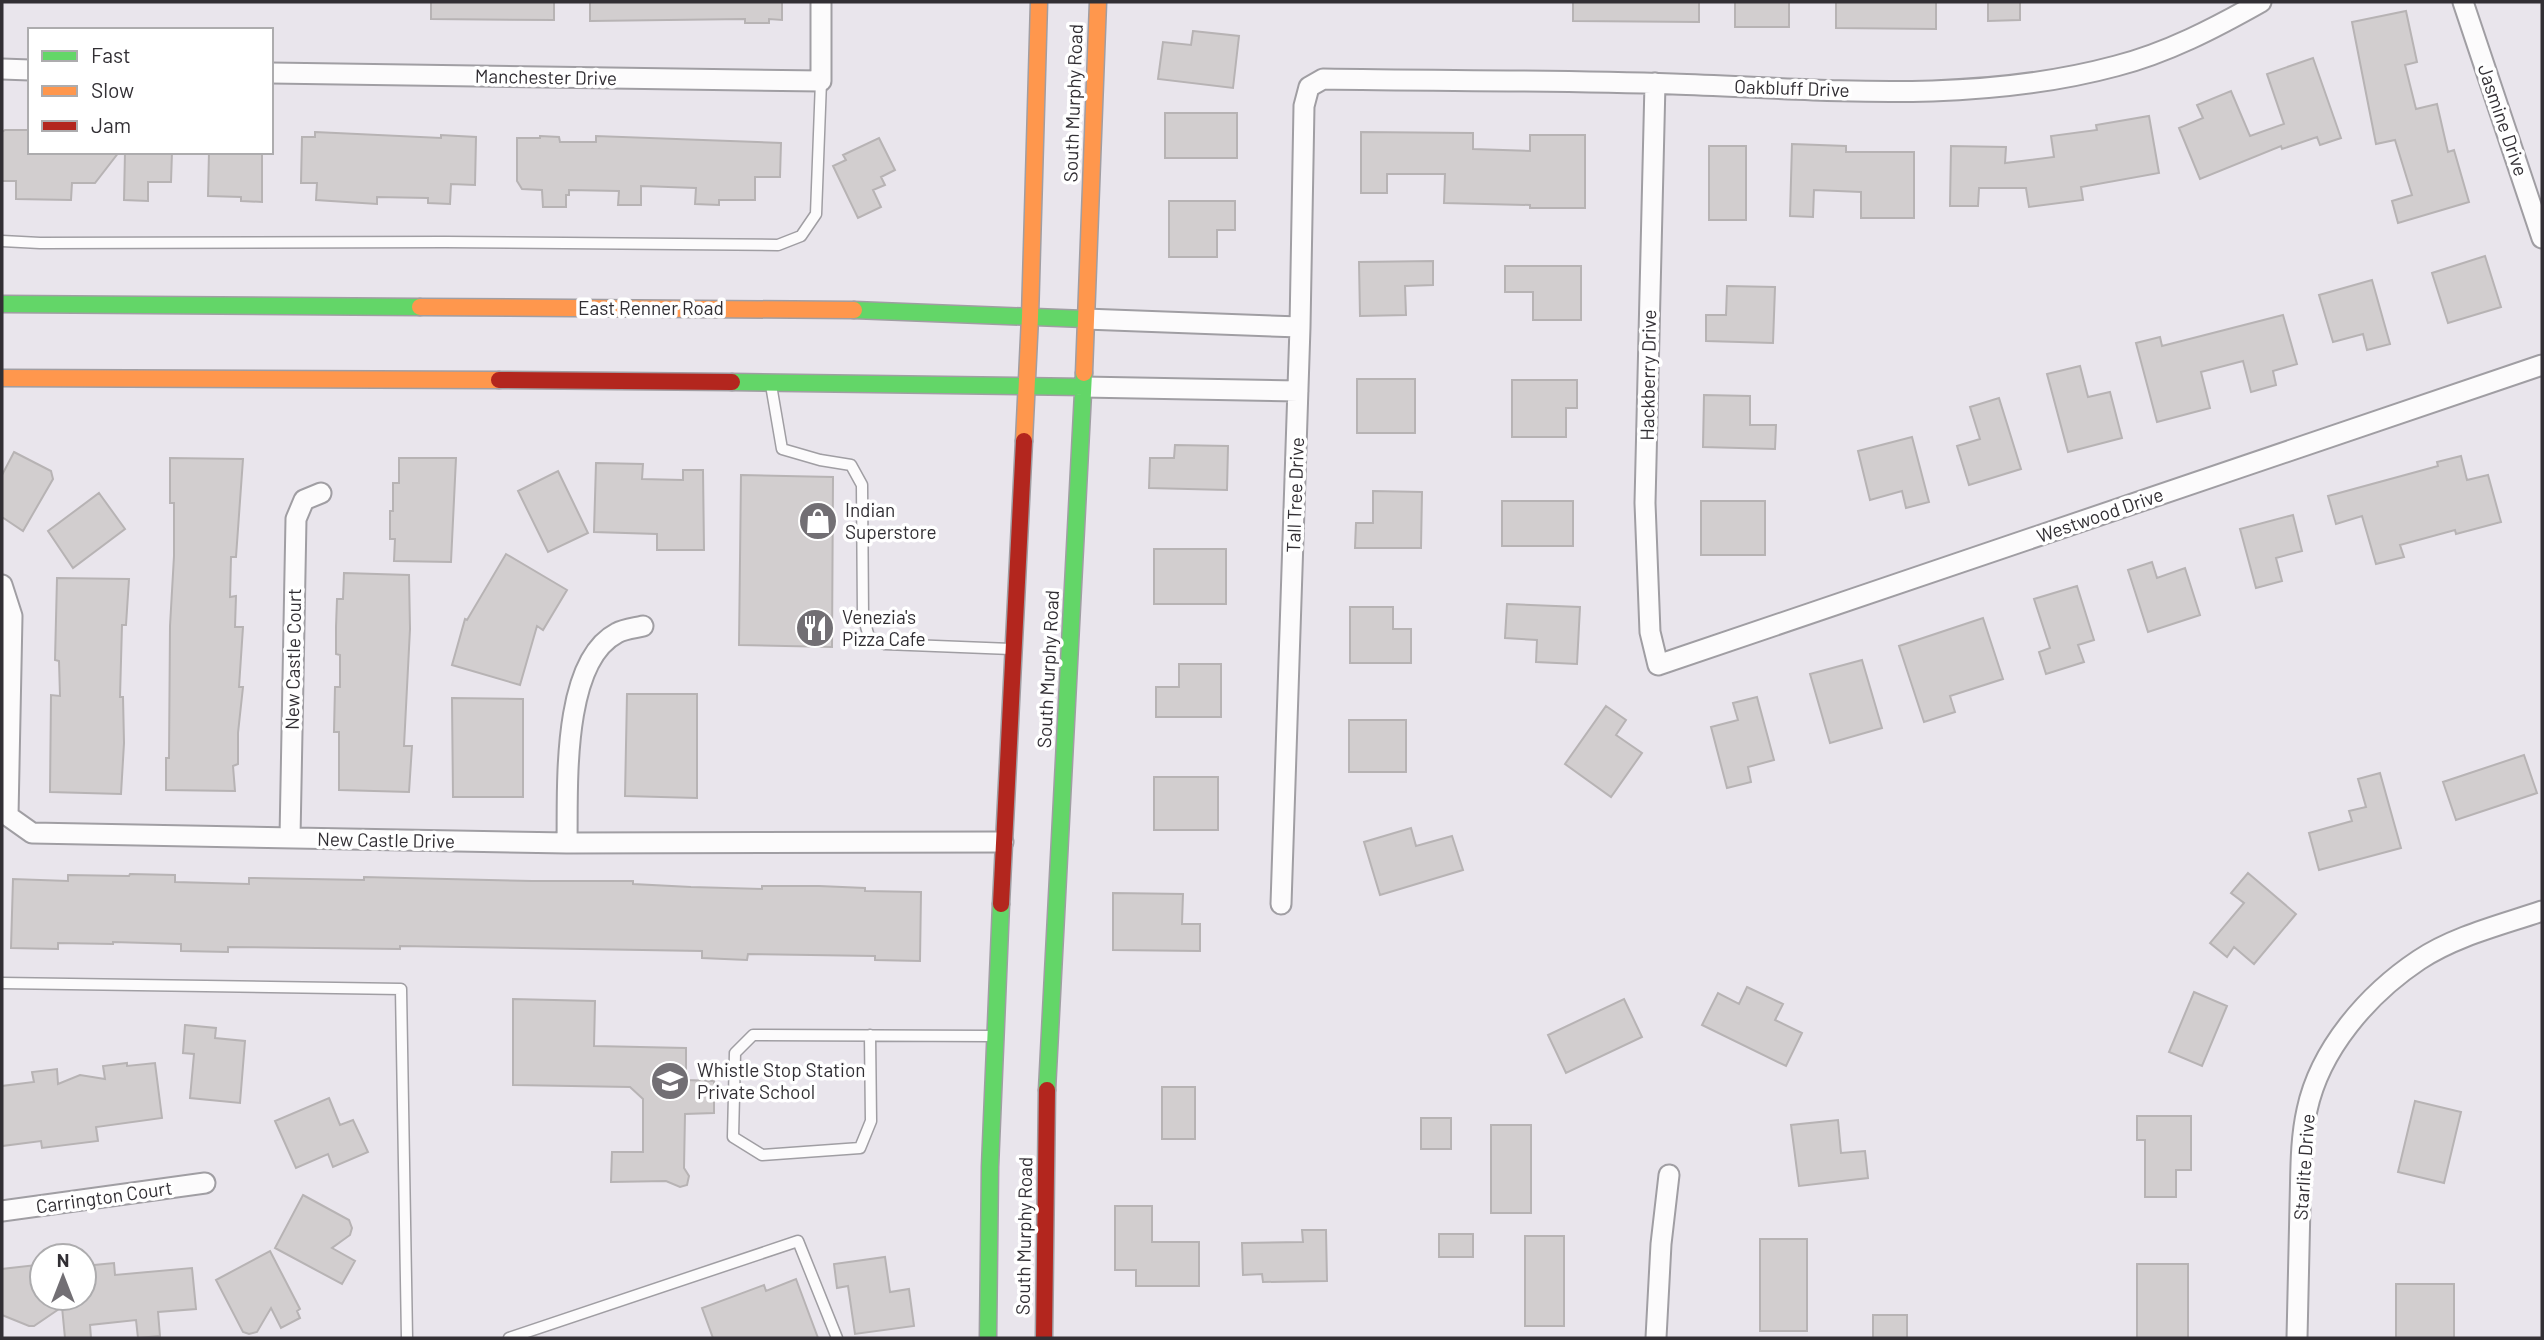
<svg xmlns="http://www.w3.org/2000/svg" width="2544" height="1340" font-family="Barlow,sans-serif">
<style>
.building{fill:#d2cecf;stroke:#b7b3b4;stroke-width:2}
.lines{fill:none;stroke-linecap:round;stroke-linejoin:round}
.lane-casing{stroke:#a09ea3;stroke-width:13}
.street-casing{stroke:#a09ea3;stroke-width:23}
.fast-casing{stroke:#a09ea3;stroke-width:19}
.slow-casing{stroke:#a09ea3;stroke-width:19}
.jam-casing{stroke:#a09ea3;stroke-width:19}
.lane{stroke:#fcfbfc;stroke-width:10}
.street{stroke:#fcfbfc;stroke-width:19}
.fast{stroke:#63d668;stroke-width:16}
.slow{stroke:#ff974d;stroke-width:16}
.jam{stroke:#b3261e;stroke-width:16}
.labels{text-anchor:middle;stroke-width:7;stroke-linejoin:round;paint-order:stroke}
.street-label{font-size:19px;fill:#322f34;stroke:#fff}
.poi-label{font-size:19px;fill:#322f34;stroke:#fff;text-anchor:start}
</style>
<rect width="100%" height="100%" fill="#e9e5ec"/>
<!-- building -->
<path class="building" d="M431,2H554V20L431,19Z
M590,2H782V20L769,19V23H745V19L590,21Z
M1573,2H1699V22L1573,21Z
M1735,2H1789V27H1735Z
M1836,2H1936V29L1836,28Z
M1988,2H2020V20L1988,21Z
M2406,11L2417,62L2405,65L2416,109L2437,104L2448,152L2454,150L2469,202L2398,223L2392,201L2412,195L2395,140L2376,144L2352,22Z
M1193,31L1239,36L1233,88L1158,79L1163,42L1191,45Z
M2313,58L2341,138L2320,145L2317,137L2282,149L2281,146L2200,179L2179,128L2203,118L2197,105L2231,91L2250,136L2284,124L2267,74Z
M1165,113H1237V158H1165Z
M2149,116L2159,173L2081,187L2083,200L2029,207L2026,188H1979L1978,206H1950L1951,146L2006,147L2005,163L2054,157L2051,136L2097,130L2096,125Z
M5,130H30V152H119L95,183H72L71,200L16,199V181H2V132Z
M315,132L441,138V135L476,137L475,185L451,184L450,204L428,203V198L377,197V204L316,200L317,183H301L302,137H315Z
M1361,132L1473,133V149L1530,151V135H1585V208H1530V205L1444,203L1445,174H1387V193H1361Z
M540,136L559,137L560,142H596V136L781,143L780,177H755V200H719V205L695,204L696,188L641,186V205H618L619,191L569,190V195H566V207H543L542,190L522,189L517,181V138H540Z
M879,138L895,170L881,177L885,185L873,190L881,207L858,218L833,166L846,160L843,155Z
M1792,144L1846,146V152H1914V218H1861V192L1814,190L1813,217L1790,216Z
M1709,146H1746V220H1709Z
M125,152H172L171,182H148V201L124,200Z
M209,152H262V202L241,201V197L208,196Z
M1169,201H1235V230H1217V257H1169Z
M2485,256L2501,307L2448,323L2432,273Z
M1433,261V285L1405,286L1406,315L1360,316L1359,262Z
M1505,266H1581V320H1533V292H1505Z
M2372,280L2390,344L2367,350L2363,334L2333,342L2319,295Z
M1727,286L1775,287L1773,343L1706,341V315H1726Z
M2283,315L2297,364L2273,371L2276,385L2251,392L2243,361L2201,372L2210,408L2157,422L2136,343L2160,337L2162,346Z
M2080,366L2088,397L2110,392L2122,438L2068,452L2047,374Z
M1357,379H1415V433H1357Z
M1512,380H1577V408H1566V437H1512Z
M1704,395L1750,396V425H1776L1775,449L1703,447Z
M1999,398L2021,469L1969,485L1957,446L1980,439L1970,407Z
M1912,437L1929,502L1906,508L1902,491L1870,500L1858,451Z
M1175,445L1228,446L1227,490L1149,488L1150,458H1174Z
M14,452L51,471L53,479L23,531L2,517V475Z
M2461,456L2467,480L2488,475L2501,522L2456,534L2455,530L2400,545L2404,557L2376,564L2362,516L2336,524L2328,496L2438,466L2437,462Z
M170,458L243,459L236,557H231L230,597L236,596L235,627H243L239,687H243L238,733V764L233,766L235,791L166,790V758H169L170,626L174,556V503H170Z
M399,458H456L451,562L394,561L395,539H390V511H393V483H399Z
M596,463L643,464L642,479L683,480V470H703L704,550H657V534L594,532Z
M558,471L588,533L548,552L518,491Z
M741,475L833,477L832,647L739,645Z
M1373,491L1422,492L1421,548H1355L1356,523H1373Z
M99,493L125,529L73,568L48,531Z
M1502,501H1573V546H1502Z
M1701,501H1765V555H1701Z
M2293,515L2302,551L2276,558L2282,581L2256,588L2240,529Z
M1154,549H1226V604H1154Z
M506,554L567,590L543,630L537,626L520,685L452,665L465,619L467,620Z
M2152,562L2157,578L2185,568L2200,615L2148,632L2128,570Z
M344,573L409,575L410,629L404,746H412L409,792L339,790V732H334L335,687H340V655L336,654V627L337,599H343Z
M57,578L129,579L126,625H122L120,697H123L124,743L121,794L50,792L51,695L60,696L59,661L55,660Z
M2077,586L2094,640L2078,645L2084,662L2046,674L2039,652L2050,648L2034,599Z
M1507,604L1580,607L1577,664L1536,662L1537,640L1505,638Z
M1350,607H1393V629H1411V663H1350Z
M1983,618L2003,679L1950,696L1955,712L1924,722L1899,646Z
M1862,660L1882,728L1830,743L1810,674Z
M1179,664H1221V717H1156V687H1179Z
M627,694H697V798L625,796Z
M1757,697L1774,760L1748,767L1751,782L1727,788L1711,727L1738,720L1733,703Z
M452,698L523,699V797H453Z
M1606,706L1626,720L1616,735L1642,753L1611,797L1565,764Z
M1349,720H1406V772H1349Z
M2524,755L2537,793L2456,820L2443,782Z
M2380,773L2401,848L2319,870L2309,833L2352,821L2349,811L2366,807L2358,779Z
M1154,777H1218V830H1154Z
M1411,828L1416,846L1452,836L1463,870L1380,895L1364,842Z
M2248,873L2296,914L2254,964L2234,947L2227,957L2210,943L2244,903L2231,893Z
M130,874L175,875V882L249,884V878L364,880V877L532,881H633V884L691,887L762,889V886H819L865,888V891L921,892L920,961L875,960V956L748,954L747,960L702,958V951L400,946V949L228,947V952L181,951V944L113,942V944L58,943V949L11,948L13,879L68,881V875L129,876Z
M1113,893L1183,894L1182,924H1200V951L1113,950Z
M1747,987L1783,1004L1775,1020L1802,1033L1786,1066L1702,1025L1718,993L1739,1004Z
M2194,992L2227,1006L2202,1066L2169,1052Z
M513,999L595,1001L594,1046L686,1048V1080L714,1081V1113L685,1114L684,1168L689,1176L687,1185L680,1187L666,1181L611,1182L612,1152H643V1099L630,1087L513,1085Z
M1624,999L1642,1037L1566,1073L1548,1035Z
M185,1025L216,1028L215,1038L245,1041L240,1103L190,1098L194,1054L183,1053Z
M127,1063V1066L155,1063L162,1118L96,1127L98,1141L42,1148L41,1141L2,1146V1086L34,1082L32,1072L57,1069L58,1084L80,1075L105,1079L103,1066Z
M1162,1087H1195V1139H1162Z
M329,1098L340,1125L353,1120L368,1152L333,1167L328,1154L296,1168L275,1121Z
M2415,1101L2461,1112L2444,1183L2398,1172Z
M2137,1116H2191V1170H2176V1197H2145V1140H2137Z
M1421,1118H1451V1149H1421Z
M1838,1120L1841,1153L1865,1151L1868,1178L1799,1186L1791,1125Z
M1491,1125H1531V1213H1491Z
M303,1195L349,1220L352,1228L350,1235L332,1248L355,1261L342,1284L275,1248Z
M1115,1206H1152V1242H1199V1286H1136V1270H1115Z
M1302,1230H1326L1327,1281L1263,1282L1262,1274L1243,1275L1242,1243L1303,1242Z
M1439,1234H1473V1257H1439Z
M1525,1236H1564V1326H1525Z
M1760,1239H1807V1331H1760Z
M270,1251L300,1309L297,1311L300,1318L281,1328L271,1308L257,1332L249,1334L243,1332L216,1280Z
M885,1257L890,1292L909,1289L914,1326L855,1334L848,1286L837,1288L834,1264Z
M114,1263L115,1275L192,1268L196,1309L158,1312L160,1336L138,1338L136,1320L90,1325L91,1338H65L62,1307L34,1326H29L2,1315V1269L36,1265L39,1298H84V1266Z
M2137,1264H2188V1338H2137Z
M796,1279L818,1338H713L702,1308L764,1285L766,1291Z
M2396,1284H2454V1338H2396Z
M1873,1315H1907V1338H1873Z"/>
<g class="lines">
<defs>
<path id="lane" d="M2,241L40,243L445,242L778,245L801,236L816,214L821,81
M771,385L782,449L820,460L851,465L862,485L863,616L869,637L885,644L1011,649
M2,983L401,989L407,1338
M870,1035L871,1121L860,1148L762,1155L733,1137L735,1053L753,1035L990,1036
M509,1338L798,1241L837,1338"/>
<path id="street" d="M2463,2L2542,238
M2,69L30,70
M271,73L821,81V2
M1655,83L1645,503L1650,632L1658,665L2542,365
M1085,319L1300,327
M1083,387L1298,391
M2,585L12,616L8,816L32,833L567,843L1003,842
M290,838L296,519L304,500L321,493
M567,843C568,789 561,662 617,633C624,629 635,628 643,626
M1281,904L1300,327L1304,106L1309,87L1323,79C1440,81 1557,80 1673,84C1821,89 1971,105 2116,66C2167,53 2215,28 2261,2
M2,1211L205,1183
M1656,1338L1661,1244L1669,1175
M2297,1338C2298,1294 2299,1250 2300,1205C2301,1174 2300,1141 2307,1110C2320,1049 2368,994 2419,960C2455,936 2501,925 2542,911"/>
<path id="fast" d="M2,304L420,307
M854,310L1085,319
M732,382L1083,387
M1047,1090L1084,373
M988,1338L990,1167L1001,904"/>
<path id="slow" d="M420,307L854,310
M1084,373L1098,2
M2,378L499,380
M1024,441L1030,317L1039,2"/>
<path id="jam" d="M499,380L732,382
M1001,904L1024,441
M1044,1338L1047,1090"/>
</defs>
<!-- lane casing -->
<use href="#lane" class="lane-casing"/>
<!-- street casing -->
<use href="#street" class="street-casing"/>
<!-- fast casing -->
<use href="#fast" class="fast-casing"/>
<!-- slow casing -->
<use href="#slow" class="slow-casing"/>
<!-- jam casing -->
<use href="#jam" class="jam-casing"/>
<!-- lane -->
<use href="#lane" class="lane"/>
<!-- street -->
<use href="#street" class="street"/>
<!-- fast -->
<use href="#fast" class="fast"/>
<!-- slow -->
<use href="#slow" class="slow"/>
<!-- jam -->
<use href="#jam" class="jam"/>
</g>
<!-- icons -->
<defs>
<symbol id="shop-disc" viewBox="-11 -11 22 22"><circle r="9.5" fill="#726f74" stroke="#fff"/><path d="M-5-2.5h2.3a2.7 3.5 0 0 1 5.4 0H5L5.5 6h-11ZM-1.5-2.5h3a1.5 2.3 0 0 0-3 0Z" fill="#fff"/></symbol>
<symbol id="restaurant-disc" viewBox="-11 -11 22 22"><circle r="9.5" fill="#726f74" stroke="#fff"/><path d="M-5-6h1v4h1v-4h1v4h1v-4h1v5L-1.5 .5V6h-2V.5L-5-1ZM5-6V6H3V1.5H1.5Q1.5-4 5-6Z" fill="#fff"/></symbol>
<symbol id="school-disc" viewBox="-11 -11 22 22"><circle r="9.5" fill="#726f74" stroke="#fff"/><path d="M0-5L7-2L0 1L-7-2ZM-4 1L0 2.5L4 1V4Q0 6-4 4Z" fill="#fff"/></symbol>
</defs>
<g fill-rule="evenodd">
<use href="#shop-disc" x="796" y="499" width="44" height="44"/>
<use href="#restaurant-disc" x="793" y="606" width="44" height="44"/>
<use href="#school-disc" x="648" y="1059" width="44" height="44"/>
</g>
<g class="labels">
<!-- street labels -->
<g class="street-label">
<text transform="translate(546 77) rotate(1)" y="7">Manchester Drive</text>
<text transform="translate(1792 88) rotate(2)" y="7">Oakbluff Drive</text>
<text transform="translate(1073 103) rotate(-88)" y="7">South Murphy Road</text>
<text transform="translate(2503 120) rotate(71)" y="7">Jasmine Drive</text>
<text x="651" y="315">East Renner Road</text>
<text transform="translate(1648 375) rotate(-89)" y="7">Hackberry Drive</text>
<text transform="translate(1295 495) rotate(-88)" y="7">Tall Tree Drive</text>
<text transform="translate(2100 515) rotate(-19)" y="7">Westwood Drive</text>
<text transform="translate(293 659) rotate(-89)" y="7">New Castle Court</text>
<text transform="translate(1048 669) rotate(-87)" y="7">South Murphy Road</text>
<text transform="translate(386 840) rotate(1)" y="7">New Castle Drive</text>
<text transform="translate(2304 1167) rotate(-86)" y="7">Starlite Drive</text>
<text transform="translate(104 1197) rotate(-8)" y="7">Carrington Court</text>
<text transform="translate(1024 1236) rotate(-89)" y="7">South Murphy Road</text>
</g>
<!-- poi labels -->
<g class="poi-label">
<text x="845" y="517">Indian<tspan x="845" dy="22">Superstore</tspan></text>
<text x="842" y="624">Venezia's<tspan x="842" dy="22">Pizza Cafe</tspan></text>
<text x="697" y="1077">Whistle Stop Station<tspan x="697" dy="22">Private School</tspan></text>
</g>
</g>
<!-- border -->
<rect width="2544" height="1340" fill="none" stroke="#322f34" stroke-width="7"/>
<!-- legend -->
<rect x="28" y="28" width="245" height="126" fill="#ffffff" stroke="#adacae" stroke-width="2"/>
<rect x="42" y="51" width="35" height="10" fill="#63d668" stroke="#adacae" stroke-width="2"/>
<text x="91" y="63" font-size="21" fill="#322f34">Fast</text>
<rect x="42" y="86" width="35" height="10" fill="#ff974d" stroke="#adacae" stroke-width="2"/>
<text x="91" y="98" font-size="21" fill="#322f34">Slow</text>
<rect x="42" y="121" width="35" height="10" fill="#b3261e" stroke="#adacae" stroke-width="2"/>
<text x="91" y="133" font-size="21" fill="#322f34">Jam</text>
<!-- north arrow -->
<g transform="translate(63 1277)"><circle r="33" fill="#ffffff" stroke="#adacae" stroke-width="2"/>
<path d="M0-5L12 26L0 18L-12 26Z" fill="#726f74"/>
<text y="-10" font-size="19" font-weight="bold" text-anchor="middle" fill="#322f34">N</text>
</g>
</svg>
